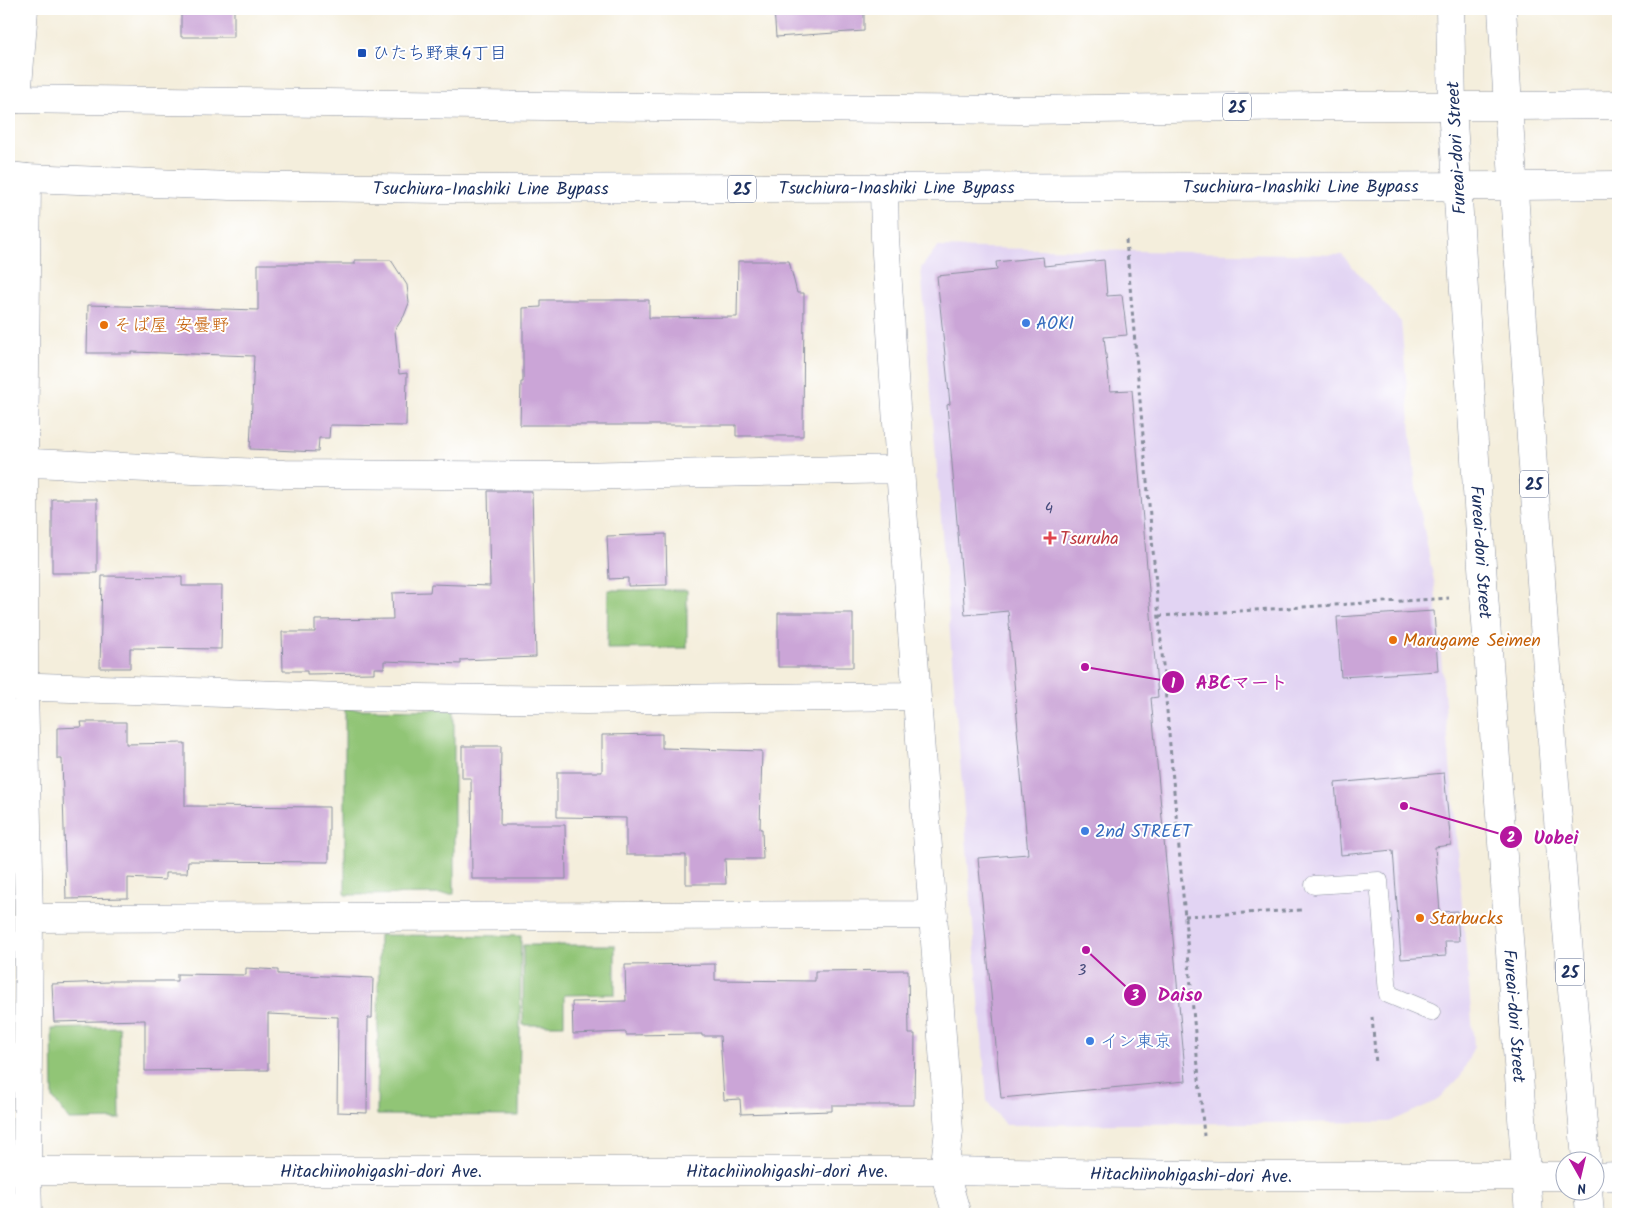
<svg xmlns="http://www.w3.org/2000/svg" width="1627" height="1223" font-family="Kalam,'Klee One',sans-serif">
<style>
.built{fill:#e2d4f3}
.green{fill:#91c576;stroke:#567a6a}
.building{fill:#cba5d7}
.lines{fill:none;stroke-linecap:round;stroke-linejoin:round}
.lane-casing{stroke:#888e9d;stroke-width:19}
.street-casing{stroke:#888e9d;stroke-width:29}
.secondary-casing{stroke:#888e9d;stroke-width:29}
.primary-casing{stroke:#888e9d;stroke-width:29}
.path{stroke:#888e9d;stroke-width:3;stroke-dasharray:4 4;stroke-linecap:butt}
.lane{stroke:#fff;stroke-width:18}
.street{stroke:#fff;stroke-width:28}
.secondary{stroke:#fff;stroke-width:28}
.primary{stroke:#fff;stroke-width:28}
.transit-dot{fill:#1a4fb4;stroke:#fff;stroke-width:2}
.shop-dot{fill:#3f7fe0;stroke:#fff;stroke-width:2}
.food-dot{fill:#e8710a;stroke:#fff;stroke-width:2}
.health-dot{fill:#e0444e;stroke:#fff;stroke-width:2}
.labels{text-anchor:middle;stroke-width:4;stroke-linejoin:round;paint-order:stroke}
.number-label{font-size:15px;fill:#474c7c}
.shield{fill:#fff;stroke:#5f6d8e;stroke-width:1}
.shield-label{font-size:16px;font-weight:bold;fill:#1b2f5e}
.transit-label{font-size:18px;fill:#164399;stroke:#fff;text-anchor:start}
.street-label{font-size:18px;fill:#1b2f5e;stroke:#fff}
.shop-label{font-size:18px;fill:#366cbe;stroke:#fff;text-anchor:start}
.food-label{font-size:18px;fill:#c56008;stroke:#fff;text-anchor:start}
.health-label{font-size:18px;fill:#be3a42;stroke:#fff;text-anchor:start}
.leader{fill:none;stroke:#b5179e;stroke-width:2}
.callout-dot{fill:#b5179e;stroke:#fff;stroke-width:2}
.mark-label{font-size:15px;text-anchor:middle;font-weight:bold;fill:#fff}
.callout-label{font-size:19px;text-anchor:middle;font-weight:bold;fill:#b5179e;stroke:#fff;stroke-width:4;stroke-linejoin:round;paint-order:stroke}
</style>
<rect width="100%" height="100%" fill="#fff"/>
<filter id="ink" filterUnits="userSpaceOnUse"><feTurbulence type="fractalNoise" baseFrequency=".02" numOctaves="2"/><feDisplacementMap in="SourceGraphic" scale="10" xChannelSelector="R" yChannelSelector="G"/><feConvolveMatrix kernelMatrix="1 2 1 2 8 2 1 2 1" color-interpolation-filters="sRGB"/></filter>
<filter id="wash" filterUnits="userSpaceOnUse"><feTurbulence type="fractalNoise" baseFrequency=".0096" numOctaves="4" result="noise"/><feDisplacementMap in="SourceGraphic" scale="20" xChannelSelector="R" yChannelSelector="G"/><feGaussianBlur stdDeviation="1.12" result="paint"/><feColorMatrix in="noise" values="0 0 0 0 0 0 0 0 0 0 0 0 0 0 0 0 0 1.4 0 .05"/><feComposite in="paint" operator="in"/></filter>
<g filter="url(#wash)">
<rect width="100%" height="100%" fill="#f4eedc"/>
<!-- built -->
<path class="built" d="M937,247L1342,255L1401,322L1416,488L1435,586L1474,1046L1461,1076L1438,1100L1390,1122L1005,1125L987,1101L921,268Z"/>
<!-- green -->
<path class="green" d="M608,590H687V648L607,649Z
M345,709L454,710V894L345,895Z
M9,769L10,811L11,1124L9,1126Z
M379,935L521,936L519,1116L377,1115Z
M523,945H615V994L564,995V1025H523Z
M119,1027L120,1119L69,1120L53,1098L52,1029Z"/>
<g id="blocks">
<!-- building -->
<path class="building" d="M181,9H234V37H181Z
M774,9H864V31L776,37Z
M1043,257L1044,266L1104,260L1107,296L1122,295L1127,335L1104,337L1110,391L1132,390L1158,697L1151,698L1186,1081L1001,1098L978,858L1028,854L1017,729H1018L1008,611L965,615L947,405L950,404L937,276L997,270L996,262Z
M355,260H391L407,285L409,303L404,316L395,330L399,374L407,373L406,426L330,425L329,438H319L318,452L250,449L254,356L132,352V353H87L88,305L258,310V264H355Z
M738,261H789L797,293H804L803,436H736V425H520L521,382H523V308L541,307V300H649V318L737,317Z
M488,491H532L536,657L461,660V664L384,661V668H374V673L307,674V671H283L282,632H315V620L393,619L392,593L430,592L431,584L490,586Z
M52,499H97V573H52Z
M666,534L667,585L628,586V578L609,579L607,536Z
M102,576L182,577V586H222L221,649L130,648V668H100Z
M1434,611L1438,671L1341,677L1337,617Z
M778,613H853V667H778Z
M81,722H126V744L185,743V806L329,807V862L188,861L187,873H165V880L128,878V898L66,899L62,759H57V728L82,727Z
M662,734V748L762,751L760,829H762L763,859H725L726,884H686V855H626V818L557,817V772H602V735Z
M462,746H501L500,825H565L566,879H472L471,778H462Z
M1444,773L1451,845L1435,847L1440,912L1457,911L1459,941H1445L1446,956L1401,959L1393,850L1341,855L1335,783Z
M715,964V980L815,981V971L908,970L909,1034H915L914,1105H832V1111L741,1114L740,1099L724,1100L720,1036H702V1034L626,1035V1032L573,1034L572,1002L626,1001L625,965Z
M246,968L278,970V974L373,978L372,1018H368L367,1113L337,1112L338,1017L268,1014V1070L145,1071V1020L54,1022L52,984L109,982V981H177V974L246,975Z"/>
</g>
</g>
<g filter="url(#ink)">
<use href="#blocks" fill-opacity="0" stroke="#888e9d" stroke-width="1"/>
<g class="lines">
<defs>
<path id="lane" d="M1314,885L1379,881L1388,994L1431,1012"/>
<path id="street" d="M17,99L24,9
M27,178L24,464V687L29,918L27,1171L28,1214
M884,188L885,238L900,469L949,1131L944,1171L955,1208L956,1214
M9,462L285,474L575,476L900,469
M9,686L342,697L586,700L916,696
M29,918L934,915"/>
<g id="secondary">
<path d="M1450,9L1452,107"/>
<path d="M1502,9L1508,106L1618,105"/>
<path d="M1514,186L1618,185"/>
<path id="s1" d="M9,1171H944L1247,1176H1564"/>
<path d="M1594,1177L1618,1176"/>
</g>
<g id="primary">
<path d="M9,99L546,106L1022,110L1314,106H1508L1555,783L1586,1160"/>
<path id="s2" d="M1452,107L1483,581L1529,1214"/>
<path id="s3" d="M9,176L27,178L230,186L443,189L1514,186"/>
<path d="M1588,1190L1590,1214"/>
</g>
</defs>
<!-- lane casing -->
<use href="#lane" class="lane-casing"/>
<!-- street casing -->
<use href="#street" class="street-casing"/>
<!-- secondary casing -->
<use href="#secondary" class="secondary-casing"/>
<!-- primary casing -->
<use href="#primary" class="primary-casing"/>
<!-- path -->
<path class="path" d="M1126,240L1204,1136
M1159,616L1449,598
M1185,916L1303,910
M1372,1017L1376,1064"/>
<!-- lane -->
<use href="#lane" class="lane"/>
<!-- street -->
<use href="#street" class="street"/>
<!-- secondary -->
<use href="#secondary" class="secondary"/>
<!-- primary -->
<use href="#primary" class="primary"/>
</g>
</g>
<!-- markers -->
<rect class="transit-dot" x="357" y="48" width="10" height="10" rx="2.5"/>
<g class="shop-dot">
<circle cx="1026" cy="323" r="5"/>
<circle cx="1085" cy="831" r="5"/>
<circle cx="1090" cy="1041" r="5"/>
</g>
<g class="food-dot">
<circle cx="104" cy="325" r="5"/>
<circle cx="1393" cy="640" r="5"/>
<circle cx="1420" cy="918" r="5"/>
</g>
<path class="health-dot" d="M1047.5 530.5h5v5h5v5h-5v5h-5v-5h-5v-5h5z"/>
<g class="labels">
<!-- number labels -->
<g class="number-label">
<text x="1049" y="513">4</text>
<text x="1082" y="975">3</text>
</g>
<!-- shield labels -->
<g class="shield">
<rect x="1223" y="93.5" width="28" height="27" rx="4"/>
<rect x="728" y="175.5" width="28" height="27" rx="4"/>
<rect x="1520" y="470.5" width="28" height="27" rx="4"/>
<rect x="1556" y="958.5" width="28" height="27" rx="4"/>
</g>
<g class="shield-label">
<text x="1237" y="113">25</text>
<text x="742" y="195">25</text>
<text x="1534" y="490">25</text>
<text x="1570" y="978">25</text>
</g>
<!-- transit labels -->
<g class="transit-label">
<text x="372" y="59">ひたち野東4丁目</text>
</g>
<!-- street labels -->
<g class="street-label">
<text transform="translate(1456 148) rotate(-93)" y="6">Fureai-dori Street</text>
<text dy="6" stroke="none"><textPath href="#s3" startOffset="1292">Tsuchiura-Inashiki Line Bypass</textPath></text>
<text dy="6" stroke="none"><textPath href="#s3" startOffset="888">Tsuchiura-Inashiki Line Bypass</textPath></text>
<text dy="6" stroke="none"><textPath href="#s3" startOffset="482">Tsuchiura-Inashiki Line Bypass</textPath></text>
<text dy="6" stroke="none"><textPath href="#s2" startOffset="446">Fureai-dori Street</textPath></text>
<text dy="6" stroke="none"><textPath href="#s2" startOffset="911">Fureai-dori Street</textPath></text>
<text dy="6" stroke="none"><textPath href="#s1" startOffset="372">Hitachiinohigashi-dori Ave.</textPath></text>
<text dy="6" stroke="none"><textPath href="#s1" startOffset="778">Hitachiinohigashi-dori Ave.</textPath></text>
<text dy="6" stroke="none"><textPath href="#s1" startOffset="1182">Hitachiinohigashi-dori Ave.</textPath></text>
</g>
<!-- shop labels -->
<g class="shop-label">
<text x="1036" y="329">AOKI</text>
<text x="1095" y="837">2nd STREET</text>
<text x="1100" y="1047">イン東京</text>
</g>
<!-- food labels -->
<g class="food-label">
<text x="114" y="331">そば屋 安曇野</text>
<text x="1403" y="646">Marugame Seimen</text>
<text x="1430" y="924">Starbucks</text>
</g>
<!-- health labels -->
<g class="health-label">
<text x="1060" y="544">Tsuruha</text>
</g>
</g>
<!-- callouts -->
<path class="leader" d="M1085 667L1173 682M1404 806L1511 837M1086 950L1135 995"/>
<g class="callout-dot">
<circle cx="1085" cy="667" r="5"/>
<circle cx="1404" cy="806" r="5"/>
<circle cx="1086" cy="950" r="5"/>
<circle cx="1173" cy="682" r="12"/>
<circle cx="1511" cy="837" r="12"/>
<circle cx="1135" cy="995" r="12"/>
</g>
<g class="mark-label">
<text x="1173" y="688">1</text>
<text x="1511" y="842">2</text>
<text x="1135" y="1000">3</text>
</g>
<g class="callout-label">
<text x="1242" y="689">ABCマート</text>
<text x="1556" y="844">Uobei</text>
<text x="1180" y="1001">Daiso</text>
</g>
<!-- margin -->
<rect width="1627" height="1223" fill="none" stroke="#fff" stroke-width="30"/>
<!-- north arrow -->
<g transform="translate(1580 1176) rotate(172)"><circle r="24" fill="#ffffff" stroke="#a4acbf"/>
<path d="M0-4L9 19L0 12L-9 19Z" fill="#b5179e"/>
<text y="-8" font-size="14" font-weight="bold" text-anchor="middle" fill="#1b2f5e">N</text>
</g>
</svg>
